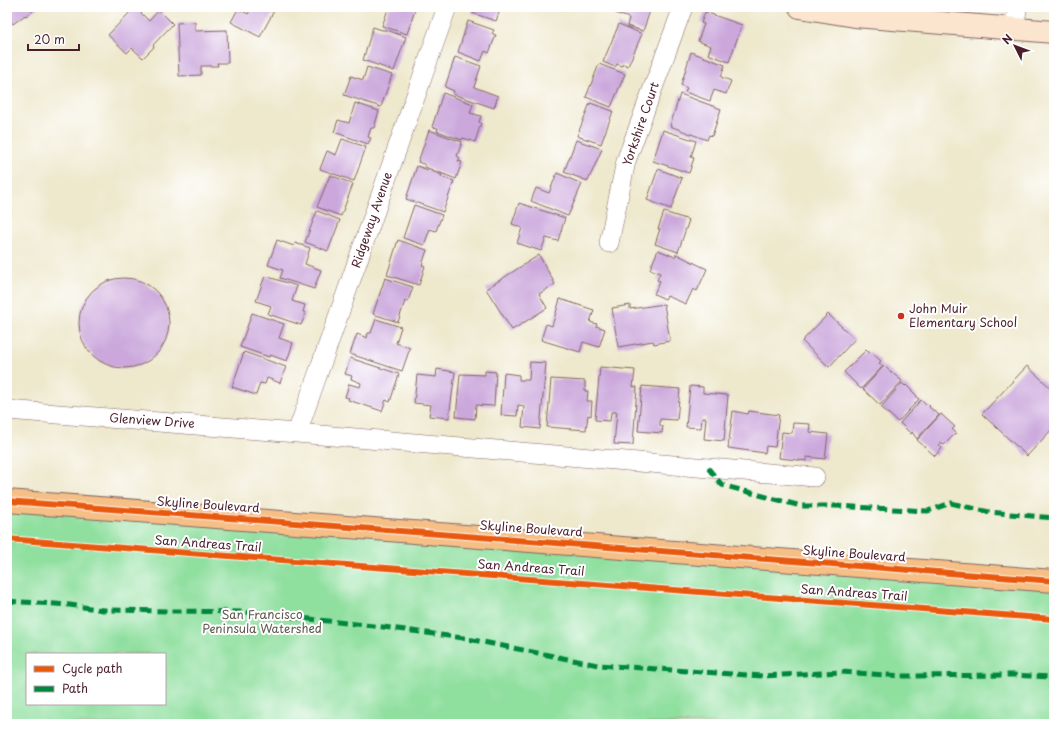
<svg xmlns="http://www.w3.org/2000/svg" width="1061" height="731" font-family="'Playpen Sans',sans-serif">
<style>
.green{fill:#8fdf9f;stroke:#6c7f65;fill-rule:evenodd}
.building{fill:#cba7dc}
.lines{fill:none;stroke-linecap:round;stroke-linejoin:round}
.street-casing{stroke:#836563;stroke-width:20}
.secondary-casing{stroke:#836563;stroke-width:24}
.primary-casing{stroke:#836563;stroke-width:24}
.street{stroke:#fff;stroke-width:19}
.secondary{stroke:#fbe5cf;stroke-width:22}
.primary{stroke:#f5bf86;stroke-width:22}
.quiet{stroke:#00873e;stroke-width:5;stroke-dasharray:10 5;stroke-linecap:butt}
.cycleway-casing{stroke:#fff;stroke-width:8}
.cycleway{stroke:#e8590c;stroke-width:6}
.poi-dot{fill:#c8321e;stroke:#fff;stroke-width:1.5}
.labels{text-anchor:middle;stroke-width:4;stroke-linejoin:round;paint-order:stroke}
.street-label{font-size:12px;fill:#4a1f2b;stroke:#fff}
.poi-label{font-size:12px;fill:#4a1f2b;stroke:#fff;text-anchor:start}
.park-label{font-size:12px;fill:#5f594e;stroke:#fff}
</style>
<rect width="100%" height="100%" fill="#fff"/>
<filter id="ink" filterUnits="userSpaceOnUse"><feTurbulence type="fractalNoise" baseFrequency=".025" numOctaves="2"/><feDisplacementMap in="SourceGraphic" scale="8" xChannelSelector="R" yChannelSelector="G"/><feConvolveMatrix kernelMatrix="1 2 1 2 8 2 1 2 1" color-interpolation-filters="sRGB"/></filter>
<filter id="wash" filterUnits="userSpaceOnUse"><feTurbulence type="fractalNoise" baseFrequency=".012" numOctaves="4" result="noise"/><feDisplacementMap in="SourceGraphic" scale="16" xChannelSelector="R" yChannelSelector="G"/><feGaussianBlur stdDeviation="0.9" result="paint"/><feColorMatrix in="noise" values="0 0 0 0 0 0 0 0 0 0 0 0 0 0 0 0 0 1.4 0 .05"/><feComposite in="paint" operator="in"/></filter>
<g filter="url(#wash)">
<rect width="100%" height="100%" fill="#eee8cc"/>
<!-- green -->
<path class="green" d="M7,501L1054,581V724H7ZM27,654H165V704H27Z"/>
<g id="blocks">
<!-- building -->
<path class="building" d="M7,7H38L26,16L25,15L13,24L7,16Z
M135,7L149,21L159,10L173,24L153,45L154,47L143,58L132,48L127,53L108,35Z
M252,7H276L260,37L231,22L238,9L248,14Z
M389,7H416L407,34L382,26Z
M474,7H501L496,21L472,13Z
M617,7H653L652,9L651,8L643,31L627,26L629,18L615,13Z
M705,12L742,25L729,62L708,54L711,46L698,41L704,24L701,23Z
M468,21L494,30L492,34L496,35L489,53L485,51L481,61L458,52Z
M195,22V31L227,30L228,63H217L218,66H201V75L179,76L177,23Z
M619,24L642,34L628,66L623,64L622,66L617,64L615,67L603,62Z
M373,27L382,30H387L406,37L394,71L363,60Z
M691,52L725,65L721,77L731,81L726,94L714,90L710,101L685,92L687,88L681,85Z
M455,57L481,66L474,87L498,96L494,108L453,94L454,91L445,87Z
M599,64L625,74L611,107L586,97Z
M367,67L392,75L381,107L344,95L351,76L363,80Z
M443,93L473,104L470,113L481,116L479,122L481,123L475,142L463,138L462,140L437,131L438,128L432,127Z
M680,94L721,109L712,136L709,135L707,140L670,126Z
M355,103L379,111L374,128H371L368,137L371,138L368,144L334,132L338,120L349,123Z
M590,103L613,111L601,144L577,136Z
M429,130L462,142L457,156L460,158L458,161L462,162L456,179L425,167L426,165L418,162Z
M663,130L696,141L691,157L694,158L689,173L653,161Z
M342,139L366,147L354,181L320,169L327,151L336,155Z
M576,140L602,149L588,181L564,172Z
M417,166L442,175L441,177L454,181L443,212L406,199Z
M658,169L682,178L671,209L647,200Z
M557,173L582,184L568,216L531,201L536,188L549,193Z
M330,175L353,184L341,216L317,207Z
M519,203L565,218L558,241L546,238L541,251L517,243L522,228L512,224Z
M414,205L442,215L436,231L430,229L424,245L403,238Z
M317,211L340,220L328,251L305,242Z
M664,212L689,220L678,252L655,244L660,229H658Z
M277,240L294,246L295,243L310,248L305,264L321,270L314,289L280,278L283,270L268,265Z
M398,240L427,250L422,265L425,266L419,285L387,275Z
M658,250L675,257L676,254L707,269L697,291L693,289L686,304L667,296L665,299L654,294L660,281L657,280L660,273L650,269Z
M539,255L555,284L539,294L547,308L512,330L486,289Z
M265,276L297,286L292,301L305,305L303,312L306,313L301,325L268,314L271,306L256,301Z
M385,278L413,287L408,301H405L398,322L373,314Z
M79 323a45 45 0 1 1 90 0a45 45 0 1 1-90 0Z
M560,299L594,310L590,322L597,324L596,326L605,329L599,347L583,342L580,352L541,340L546,324L552,326Z
M664,304L670,341L654,344L653,341L618,347L612,308L630,305V309Z
M252,313L284,324L279,338L293,343L287,361L270,355L269,357L240,347Z
M828,314L855,339L829,367L802,341Z
M376,319L401,327L396,343L410,348L402,371L350,354L357,334L367,338L368,333H371Z
M866,350L870,353L871,352L881,361L879,363L883,366L861,389L844,372Z
M244,352L286,367L280,383L267,378L265,384L260,383L256,395L232,387Z
M350,358L399,374L390,402L386,400L382,411L348,400L349,398L345,397L349,384L360,387L361,383L351,379L352,376L345,374Z
M530,362L546,363L540,429L522,427L524,406L518,405L517,416L501,415L504,373L519,375V380H529Z
M884,366L902,381L880,405L863,389Z
M1027,366L1054,391V427L1027,456L982,414Z
M600,367L635,370L633,387H637L633,445L614,444L617,412H611L610,421L595,420Z
M437,369L455,372L449,418L429,416L431,405L414,403L417,375L436,377Z
M485,371L496,372L494,406L476,405L475,419L456,417L460,374L485,375Z
M551,379L585,381V391H588L587,401H592L591,416L588,415L586,430L547,427Z
M902,383L905,386L906,385L917,396L916,397L919,399L898,422L881,407Z
M642,386L680,389L677,420L660,419V426H663L662,433L638,431Z
M690,386L703,387V393L728,395L724,441L704,439L706,418H702L701,428L686,427Z
M921,400L926,405L927,404L930,406L929,407L939,415L917,439L912,432L911,434L900,423Z
M733,411L748,414L749,411L779,415L775,447L766,446L765,453L728,448Z
M941,414L955,427L952,429L956,433L944,445L940,442L938,444L942,448L935,456L917,440Z
M793,423L810,424L809,432L828,434L825,459L807,457V461L779,458L782,432L792,433Z"/>
</g>
</g>
<g filter="url(#ink)">
<use href="#blocks" fill-opacity="0" stroke="#836563" stroke-width="1"/>
<g class="lines">
<defs>
<path id="street" d="M1015,29L1017,7
M609,243L626,161L683,7
M7,410L297,433L815,477
M297,433L447,7"/>
<path id="secondary" d="M800,7L855,16L1054,32"/>
<path id="primary" d="M7,501L1054,581"/>
</defs>
<!-- street casing -->
<use href="#street" class="street-casing"/>
<!-- secondary casing -->
<use href="#secondary" class="secondary-casing"/>
<!-- primary casing -->
<use href="#primary" class="primary-casing"/>
<!-- street -->
<use href="#street" class="street"/>
<!-- secondary -->
<use href="#secondary" class="secondary"/>
<!-- primary -->
<use href="#primary" class="primary"/>
<!-- quiet -->
<path class="quiet" d="M708,468L722,485L801,506H836L928,511L951,503L989,512L1054,518
M7,601L70,605L103,610L246,612L383,627L463,638L598,665L763,676L840,672L903,676L1014,675L1054,677"/>
<defs>
<path id="cycleway" d="M7,501L1054,581
M7,539L1054,619"/>
</defs>
<!-- cycleway casing -->
<use href="#cycleway" class="cycleway-casing"/>
<!-- cycleway -->
<use href="#cycleway" class="cycleway"/>
</g>
</g>
<!-- markers -->
<circle class="poi-dot" cx="901" cy="316" r="4"/>
<g class="labels">
<!-- street labels -->
<g class="street-label">
<text transform="translate(641 124) rotate(-71)" y="4">Yorkshire Court</text>
<text transform="translate(372 220) rotate(-71)" y="4">Ridgeway Avenue</text>
<text transform="translate(152 421) rotate(4)" y="4">Glenview Drive</text>
<text transform="translate(208 505) rotate(4)" y="4">Skyline Boulevard</text>
<text transform="translate(531 529) rotate(4)" y="4">Skyline Boulevard</text>
<text transform="translate(208 544) rotate(4)" y="4">San Andreas Trail</text>
<text transform="translate(854 554) rotate(4)" y="4">Skyline Boulevard</text>
<text transform="translate(531 568) rotate(4)" y="4">San Andreas Trail</text>
<text transform="translate(854 593) rotate(4)" y="4">San Andreas Trail</text>
</g>
<!-- poi labels -->
<g class="poi-label">
<text x="909" y="313">John Muir<tspan x="909" dy="14">Elementary School</tspan></text>
</g>
<!-- park labels -->
<g class="park-label">
<text x="262" y="619">San Francisco<tspan x="262" dy="14">Peninsula Watershed</tspan></text>
</g>
</g>
<!-- margin -->
<rect width="1061" height="731" fill="none" stroke="#fff" stroke-width="24"/>
<!-- legend -->
<rect x="26" y="653" width="140" height="52" fill="#ffffff" stroke="#b7a5aa"/>
<rect x="34" y="666" width="20" height="6" fill="#e8590c" stroke="#b7a5aa"/>
<text x="62" y="673" font-size="12" fill="#4a1f2b">Cycle path</text>
<rect x="34" y="686" width="20" height="6" fill="#00873e" stroke="#b7a5aa"/>
<text x="62" y="693" font-size="12" fill="#4a1f2b">Path</text>
<!-- north arrow -->
<g transform="translate(1015 46) rotate(312)" stroke="#ffffff" stroke-width="3" paint-order="stroke">
<path d="M0-3L7 15L0 10L-7 15Z" fill="#4a1f2b"/>
<text y="-6" font-size="11" font-weight="bold" text-anchor="middle" fill="#4a1f2b">N</text>
</g>
<!-- scale -->
<path d="M28 44v6h51v-6" fill="none" stroke="#4a1f2b" stroke-width="2"/>
<text x="34" y="44" font-size="12" fill="#4a1f2b" stroke="#ffffff" stroke-width="3" paint-order="stroke">20 m</text>
</svg>
